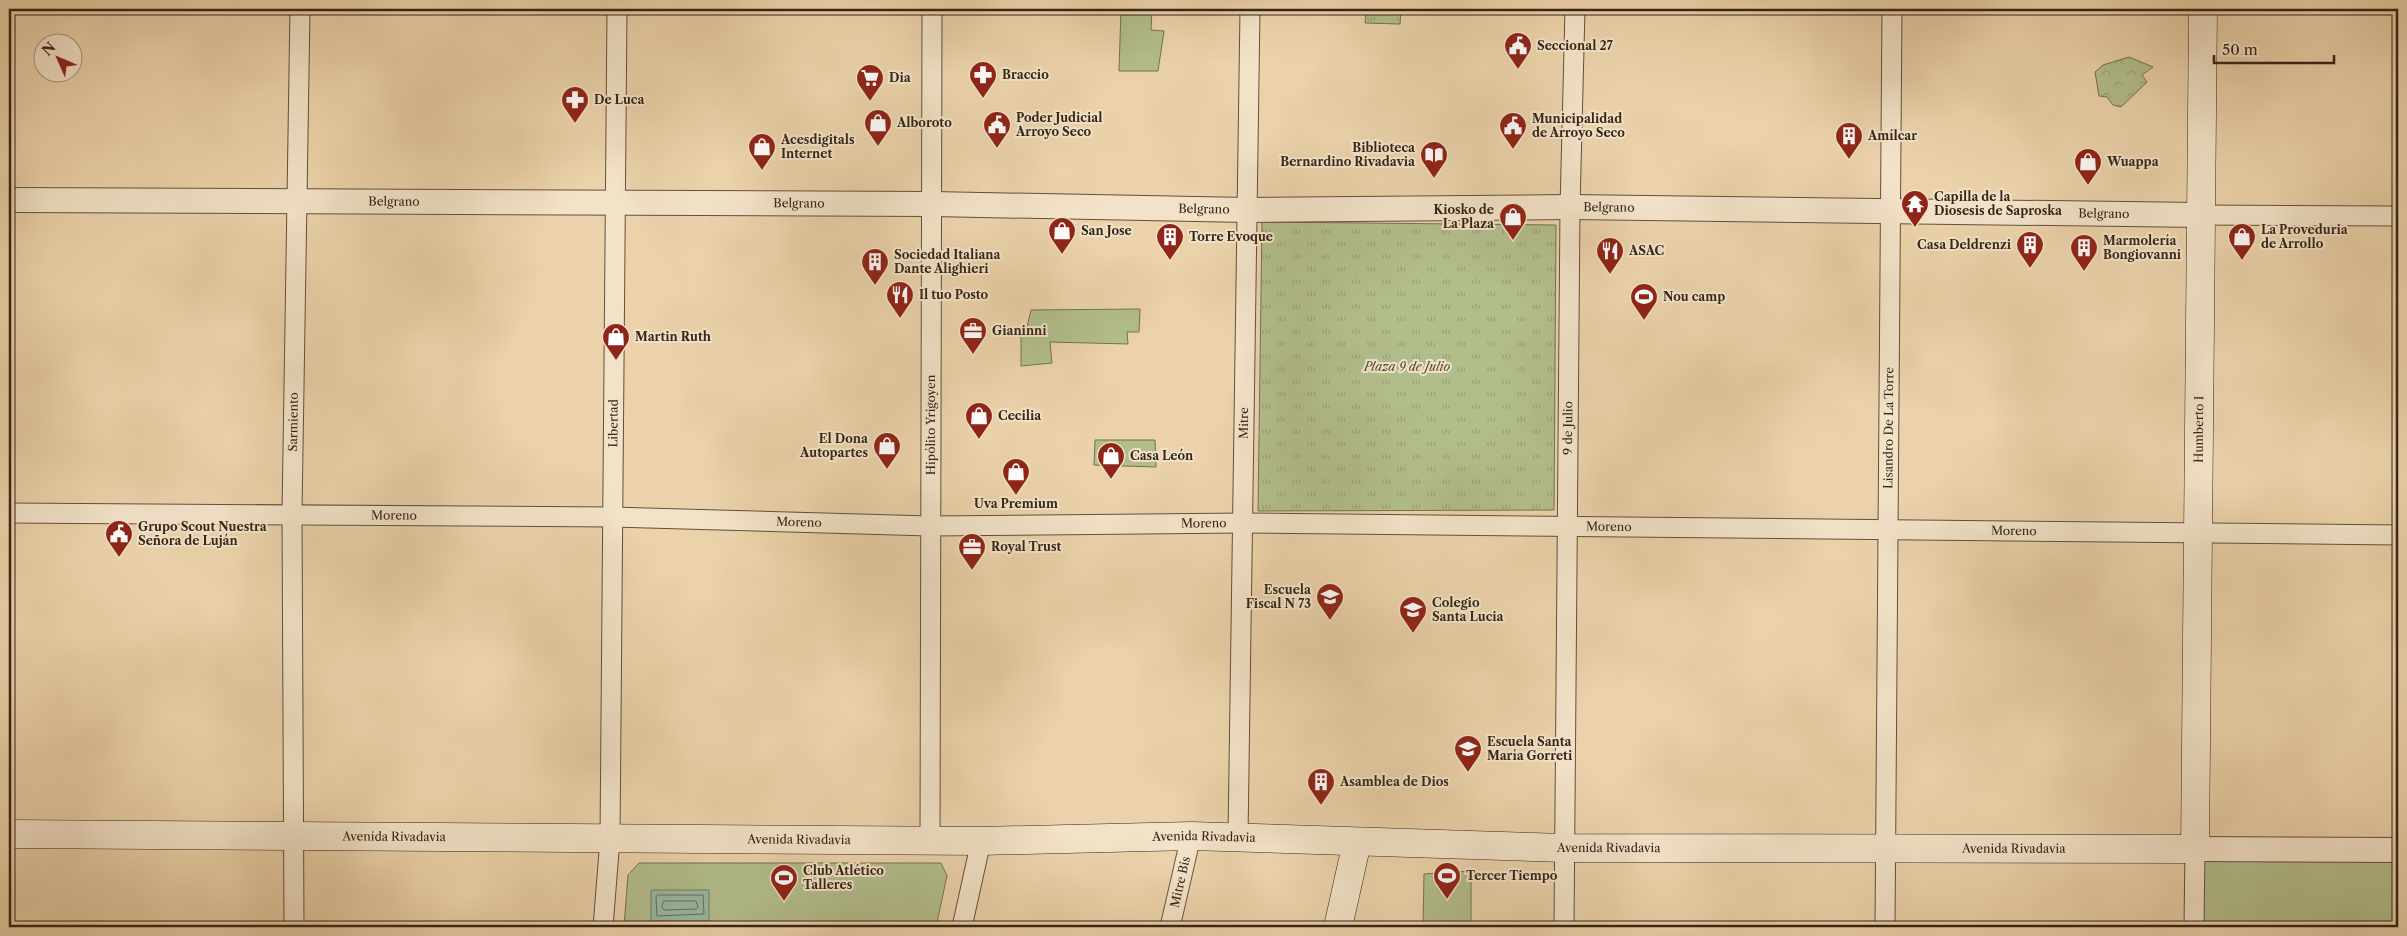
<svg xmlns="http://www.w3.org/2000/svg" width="2407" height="936" font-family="'Libre Caslon Text',serif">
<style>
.grass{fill:#b2bd8c;stroke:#747151}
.forest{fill:url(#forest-crowns);stroke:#747151}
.park{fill:url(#park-tufts);stroke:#747151}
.water{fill:#99b8a3;stroke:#717d6b}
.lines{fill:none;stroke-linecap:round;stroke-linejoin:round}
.shore{stroke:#676e5c;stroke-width:1}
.minor-casing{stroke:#62503b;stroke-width:21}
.tertiary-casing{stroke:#62503b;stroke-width:26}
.secondary-casing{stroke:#352516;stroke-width:29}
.minor{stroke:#f2e2c8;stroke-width:19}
.tertiary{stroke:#f2e2c8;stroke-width:24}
.secondary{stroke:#f2e2c8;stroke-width:28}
.labels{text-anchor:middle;stroke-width:4;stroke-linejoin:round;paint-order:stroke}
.poi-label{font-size:12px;font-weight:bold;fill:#352516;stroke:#f2e2c8;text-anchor:start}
.street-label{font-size:12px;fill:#352516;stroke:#f2e2c8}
.park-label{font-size:12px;font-style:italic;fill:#544b34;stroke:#f2e2c8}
</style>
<defs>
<pattern id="forest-crowns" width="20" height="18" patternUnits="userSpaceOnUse" patternTransform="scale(1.25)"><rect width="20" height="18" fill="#b2bd8c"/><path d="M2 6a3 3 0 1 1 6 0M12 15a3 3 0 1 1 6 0" fill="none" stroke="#9aa278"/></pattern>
<pattern id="park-tufts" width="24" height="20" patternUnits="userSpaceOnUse" patternTransform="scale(1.25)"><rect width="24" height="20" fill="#b2bd8c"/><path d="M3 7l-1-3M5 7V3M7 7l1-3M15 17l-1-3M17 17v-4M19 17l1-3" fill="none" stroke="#9aa278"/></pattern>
</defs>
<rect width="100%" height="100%" fill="#ebd2aa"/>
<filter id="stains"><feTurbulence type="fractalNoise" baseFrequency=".004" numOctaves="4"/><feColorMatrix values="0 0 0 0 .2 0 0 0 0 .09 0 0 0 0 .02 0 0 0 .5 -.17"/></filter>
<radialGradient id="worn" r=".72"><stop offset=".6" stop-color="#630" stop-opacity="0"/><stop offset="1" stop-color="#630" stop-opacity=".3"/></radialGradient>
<!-- grass -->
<path class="grass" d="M1121,9H1152L1151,30L1164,31L1158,71H1119Z
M1140,309L1139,332H1127L1128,344L1050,342L1052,363L1021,366V337L1026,332L1031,310Z
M1095,440H1155L1156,467L1094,465Z
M2195,849L2398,850V927H2194Z
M639,863H941L947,876L936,927H624L628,875Z
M1471,871V927H1423L1424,874Z"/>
<!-- forest -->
<path class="forest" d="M2129,57L2153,67L2142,75L2147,82L2121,107L2113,105L2107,97L2099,96L2095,72L2103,65Z"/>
<!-- park -->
<path class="park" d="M1366,9H1401L1400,24L1365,23Z
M1262,222L1556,225L1554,510L1258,511Z"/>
<!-- water -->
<path class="water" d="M651,890H709V921H651Z"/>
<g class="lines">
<!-- shore -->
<path class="shore" d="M658,895H703L704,914L657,916L656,897Z
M664,901H696L698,907L696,909L664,910L662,907Z"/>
<defs>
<g id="minor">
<path d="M2201,215L2398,216"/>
<path id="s1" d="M9,513L612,517L930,526L1243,523L2398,535"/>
<path id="s2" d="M1238,837L1250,9"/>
<path id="s3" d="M930,840L932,9"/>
<path id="s4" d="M294,927L292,513L300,9"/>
<path id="s5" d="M603,927L610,839L617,9"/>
<path d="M962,927L981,841"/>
<path id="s6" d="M1170,927L1191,836"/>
<path id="s7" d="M1564,927L1570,207L1575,9"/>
<path id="s8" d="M1885,927L1892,9"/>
<path d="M2194,927L2195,849"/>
</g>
<g id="tertiary">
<path id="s9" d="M9,200L932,204L1248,210L1570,207L2201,215"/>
<path d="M2195,849L2398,850"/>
</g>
<g id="secondary">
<path id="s10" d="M9,834L981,841L1191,836L1565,848L2195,849L2203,9"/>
<path d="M1338,927L1357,842"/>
</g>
</defs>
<!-- minor casing -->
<use href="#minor" class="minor-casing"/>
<!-- tertiary casing -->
<use href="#tertiary" class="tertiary-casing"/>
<!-- secondary casing -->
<use href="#secondary" class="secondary-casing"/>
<!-- minor -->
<use href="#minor" class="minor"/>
<!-- tertiary -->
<use href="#tertiary" class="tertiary"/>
<!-- secondary -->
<use href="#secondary" class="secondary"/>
</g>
<!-- icons -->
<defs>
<symbol id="civic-pin" viewBox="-11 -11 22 30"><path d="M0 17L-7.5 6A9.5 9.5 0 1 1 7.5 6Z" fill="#8f2418" stroke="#f2e2c8"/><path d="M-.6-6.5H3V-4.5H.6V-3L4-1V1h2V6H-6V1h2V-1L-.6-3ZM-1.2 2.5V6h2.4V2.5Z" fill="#fff"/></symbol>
<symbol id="pharmacy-pin" viewBox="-11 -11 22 30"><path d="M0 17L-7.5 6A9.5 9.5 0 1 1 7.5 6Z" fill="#8f2418" stroke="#f2e2c8"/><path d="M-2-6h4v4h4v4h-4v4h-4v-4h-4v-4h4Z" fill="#fff"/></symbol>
<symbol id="supermarket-pin" viewBox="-11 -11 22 30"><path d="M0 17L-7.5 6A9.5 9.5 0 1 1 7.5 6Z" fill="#8f2418" stroke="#f2e2c8"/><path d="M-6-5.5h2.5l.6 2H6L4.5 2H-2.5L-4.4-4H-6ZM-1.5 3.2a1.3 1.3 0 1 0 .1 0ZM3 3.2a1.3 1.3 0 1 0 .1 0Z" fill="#fff"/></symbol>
<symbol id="shop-pin" viewBox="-11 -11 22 30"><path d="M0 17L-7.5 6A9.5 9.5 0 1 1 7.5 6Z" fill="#8f2418" stroke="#f2e2c8"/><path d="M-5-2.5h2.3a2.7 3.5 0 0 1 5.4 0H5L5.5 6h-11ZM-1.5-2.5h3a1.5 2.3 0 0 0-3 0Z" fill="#fff"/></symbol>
<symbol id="building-pin" viewBox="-11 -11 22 30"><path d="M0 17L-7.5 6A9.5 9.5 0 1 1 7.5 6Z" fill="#8f2418" stroke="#f2e2c8"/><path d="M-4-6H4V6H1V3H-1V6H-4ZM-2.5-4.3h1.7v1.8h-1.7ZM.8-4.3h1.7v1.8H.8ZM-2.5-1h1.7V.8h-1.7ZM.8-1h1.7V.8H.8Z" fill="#fff"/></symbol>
<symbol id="library-pin" viewBox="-11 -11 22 30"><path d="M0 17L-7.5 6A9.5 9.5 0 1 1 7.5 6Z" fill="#8f2418" stroke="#f2e2c8"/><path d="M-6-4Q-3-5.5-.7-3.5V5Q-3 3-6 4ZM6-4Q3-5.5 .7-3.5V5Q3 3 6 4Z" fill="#fff"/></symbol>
<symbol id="temple-pin" viewBox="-11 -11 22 30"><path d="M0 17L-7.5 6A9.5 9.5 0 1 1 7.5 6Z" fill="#8f2418" stroke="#f2e2c8"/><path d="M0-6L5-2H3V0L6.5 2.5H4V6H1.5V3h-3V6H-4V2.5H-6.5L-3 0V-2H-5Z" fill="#fff"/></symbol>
<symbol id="restaurant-pin" viewBox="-11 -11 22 30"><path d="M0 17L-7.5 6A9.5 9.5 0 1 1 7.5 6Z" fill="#8f2418" stroke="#f2e2c8"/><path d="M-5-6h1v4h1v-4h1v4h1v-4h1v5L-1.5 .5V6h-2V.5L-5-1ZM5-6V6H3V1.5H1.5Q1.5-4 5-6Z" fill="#fff"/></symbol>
<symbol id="stadium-pin" viewBox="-11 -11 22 30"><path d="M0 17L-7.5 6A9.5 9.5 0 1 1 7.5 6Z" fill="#8f2418" stroke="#f2e2c8"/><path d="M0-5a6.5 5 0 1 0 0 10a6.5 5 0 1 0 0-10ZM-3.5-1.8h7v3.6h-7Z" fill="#fff"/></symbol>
<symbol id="office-pin" viewBox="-11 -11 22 30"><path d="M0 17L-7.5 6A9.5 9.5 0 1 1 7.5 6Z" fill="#8f2418" stroke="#f2e2c8"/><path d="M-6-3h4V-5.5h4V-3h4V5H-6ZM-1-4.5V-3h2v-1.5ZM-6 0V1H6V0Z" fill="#fff"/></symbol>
<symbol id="school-pin" viewBox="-11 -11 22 30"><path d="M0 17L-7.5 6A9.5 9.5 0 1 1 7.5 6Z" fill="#8f2418" stroke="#f2e2c8"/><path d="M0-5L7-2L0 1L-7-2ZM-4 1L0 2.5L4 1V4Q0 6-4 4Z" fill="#fff"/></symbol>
</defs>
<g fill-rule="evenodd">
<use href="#civic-pin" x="1502" y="30" width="32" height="43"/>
<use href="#pharmacy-pin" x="967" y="59" width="32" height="43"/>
<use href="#supermarket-pin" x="854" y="62" width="32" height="43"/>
<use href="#pharmacy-pin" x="559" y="84" width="32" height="43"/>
<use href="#shop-pin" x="862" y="107" width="32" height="43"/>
<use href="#civic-pin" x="981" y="109" width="32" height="43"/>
<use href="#civic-pin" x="1497" y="110" width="32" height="43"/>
<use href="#building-pin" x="1833" y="120" width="32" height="43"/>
<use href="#shop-pin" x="746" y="131" width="32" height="43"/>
<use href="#library-pin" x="1418" y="139" width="32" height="43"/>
<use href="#shop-pin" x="2072" y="146" width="32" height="43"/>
<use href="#temple-pin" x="1899" y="188" width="32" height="43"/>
<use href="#shop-pin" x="1497" y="201" width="32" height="43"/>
<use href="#shop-pin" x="1046" y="215" width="32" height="43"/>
<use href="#building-pin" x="1154" y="221" width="32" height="43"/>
<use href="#shop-pin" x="2226" y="221" width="32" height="43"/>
<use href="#building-pin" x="2014" y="229" width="32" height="43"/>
<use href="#building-pin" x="2068" y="232" width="32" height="43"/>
<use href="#restaurant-pin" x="1594" y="235" width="32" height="43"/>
<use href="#building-pin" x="859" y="246" width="32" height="43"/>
<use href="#restaurant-pin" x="884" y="279" width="32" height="43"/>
<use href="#stadium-pin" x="1628" y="281" width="32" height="43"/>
<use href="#office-pin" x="957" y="315" width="32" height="43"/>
<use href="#shop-pin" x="600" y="321" width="32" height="43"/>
<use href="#shop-pin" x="963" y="400" width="32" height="43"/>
<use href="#shop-pin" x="871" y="430" width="32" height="43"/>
<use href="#shop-pin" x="1095" y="440" width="32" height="43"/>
<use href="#shop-pin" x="1000" y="456" width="32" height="43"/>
<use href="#civic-pin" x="103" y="518" width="32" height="43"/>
<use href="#office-pin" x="956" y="531" width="32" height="43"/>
<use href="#school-pin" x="1314" y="581" width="32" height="43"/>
<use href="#school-pin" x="1397" y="594" width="32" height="43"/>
<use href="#school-pin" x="1452" y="733" width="32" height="43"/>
<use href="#building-pin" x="1305" y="766" width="32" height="43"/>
<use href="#stadium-pin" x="1431" y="860" width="32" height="43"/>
<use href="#stadium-pin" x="768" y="862" width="32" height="43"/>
</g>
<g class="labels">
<!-- poi labels -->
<g class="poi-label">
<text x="1537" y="50">Seccional 27</text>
<text x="1002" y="79">Braccio</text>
<text x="889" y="82">Dia</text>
<text x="594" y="104">De Luca</text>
<text x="1016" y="122">Poder Judicial<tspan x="1016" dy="14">Arroyo Seco</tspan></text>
<text x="1532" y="123">Municipalidad<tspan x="1532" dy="14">de Arroyo Seco</tspan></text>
<text x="897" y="127">Alboroto</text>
<text x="1868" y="140">Amílcar</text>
<text x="781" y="144">Acesdigitals<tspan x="781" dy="14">Internet</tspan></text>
<text x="1415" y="152" text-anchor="end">Biblioteca<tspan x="1415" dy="14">Bernardino Rivadavia</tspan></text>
<text x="2107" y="166">Wuappa</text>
<text x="1934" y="201">Capilla de la<tspan x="1934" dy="14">Diosesis de Saproska</tspan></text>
<text x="1494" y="214" text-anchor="end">Kiosko de<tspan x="1494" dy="14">La Plaza</tspan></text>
<text x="2261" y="234">La Proveduria<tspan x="2261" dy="14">de Arrollo</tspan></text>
<text x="1081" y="235">San Jose</text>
<text x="1189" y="241">Torre Evoque</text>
<text x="2103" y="245">Marmolería<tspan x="2103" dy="14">Bongiovanni</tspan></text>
<text x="2011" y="249" text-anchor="end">Casa Deldrenzi</text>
<text x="1629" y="255">ASAC</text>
<text x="894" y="259">Sociedad Italiana<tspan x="894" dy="14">Dante Alighieri</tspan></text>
<text x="919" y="299">Il tuo Posto</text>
<text x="1663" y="301">Nou camp</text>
<text x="992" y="335">Gianinni</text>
<text x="635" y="341">Martin Ruth</text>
<text x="998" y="420">Cecilia</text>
<text x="868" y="443" text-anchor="end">El Dona<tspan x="868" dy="14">Autopartes</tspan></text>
<text x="1130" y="460">Casa León</text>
<text x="1016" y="508" text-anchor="middle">Uva Premium</text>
<text x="138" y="531">Grupo Scout Nuestra<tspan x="138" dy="14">Señora de Luján</tspan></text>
<text x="991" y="551">Royal Trust</text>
<text x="1311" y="594" text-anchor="end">Escuela<tspan x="1311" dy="14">Fiscal N 73</tspan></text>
<text x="1432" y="607">Colegio<tspan x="1432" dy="14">Santa Lucia</tspan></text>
<text x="1487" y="746">Escuela Santa<tspan x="1487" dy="14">María Gorreti</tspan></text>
<text x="1340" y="786">Asamblea de Dios</text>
<text x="803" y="875">Club Atlético<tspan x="803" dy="14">Talleres</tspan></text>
<text x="1466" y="880">Tercer Tiempo</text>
</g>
<!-- street labels -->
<g class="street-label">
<text dy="4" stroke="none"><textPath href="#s9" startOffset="385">Belgrano</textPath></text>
<text dy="4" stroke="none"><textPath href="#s9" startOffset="790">Belgrano</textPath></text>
<text dy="4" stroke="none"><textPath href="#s9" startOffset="1600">Belgrano</textPath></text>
<text dy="4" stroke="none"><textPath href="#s9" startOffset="1195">Belgrano</textPath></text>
<text dy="4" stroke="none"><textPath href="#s9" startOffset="2095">Belgrano</textPath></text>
<text dy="4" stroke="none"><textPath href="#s4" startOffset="505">Sarmiento</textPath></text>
<text dy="4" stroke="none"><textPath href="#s2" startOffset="414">Mitre</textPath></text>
<text dy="4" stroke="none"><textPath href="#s5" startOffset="504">Libertad</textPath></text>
<text dy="4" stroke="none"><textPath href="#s3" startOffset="415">Hipólito Yrigoyen</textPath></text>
<text dy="4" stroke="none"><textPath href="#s7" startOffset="499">9 de Julio</textPath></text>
<text dy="4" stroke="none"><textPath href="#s8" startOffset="499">Lisandro De La Torre</textPath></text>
<text dy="4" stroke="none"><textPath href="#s10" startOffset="2606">Humberto I</textPath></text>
<text dy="4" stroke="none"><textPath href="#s1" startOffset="385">Moreno</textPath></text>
<text dy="4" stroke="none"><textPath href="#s1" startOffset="790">Moreno</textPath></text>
<text dy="4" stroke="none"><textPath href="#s1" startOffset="1195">Moreno</textPath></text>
<text dy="4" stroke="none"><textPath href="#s1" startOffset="1600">Moreno</textPath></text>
<text dy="4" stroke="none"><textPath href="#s1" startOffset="2005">Moreno</textPath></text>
<text dy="4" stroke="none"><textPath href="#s10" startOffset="385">Avenida Rivadavia</textPath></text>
<text dy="4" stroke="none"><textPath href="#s10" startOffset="1195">Avenida Rivadavia</textPath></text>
<text dy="4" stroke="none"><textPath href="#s10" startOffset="790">Avenida Rivadavia</textPath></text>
<text dy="4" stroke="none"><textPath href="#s10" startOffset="1600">Avenida Rivadavia</textPath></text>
<text dy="4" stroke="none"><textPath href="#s10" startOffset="2005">Avenida Rivadavia</textPath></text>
<text dy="4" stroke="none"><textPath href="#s6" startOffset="46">Mitre Bis</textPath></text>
</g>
<!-- park labels -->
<g class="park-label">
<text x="1407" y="371">Plaza 9 de Julio</text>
</g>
</g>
<!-- margin -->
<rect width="2407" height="936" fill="none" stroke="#ebd2aa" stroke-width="30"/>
<rect x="10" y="10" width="2387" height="916" fill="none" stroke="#352516" stroke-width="2.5"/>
<rect x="15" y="15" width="2377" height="906" fill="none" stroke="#352516"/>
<!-- north arrow -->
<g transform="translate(58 58) rotate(315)"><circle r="24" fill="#f2e2c8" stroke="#a69681"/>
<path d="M0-4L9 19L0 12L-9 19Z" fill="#8f2418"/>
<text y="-8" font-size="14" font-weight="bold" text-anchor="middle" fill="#352516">N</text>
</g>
<!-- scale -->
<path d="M2214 55v8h120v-8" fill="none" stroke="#352516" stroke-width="2.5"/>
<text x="2222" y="55" font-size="15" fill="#352516" stroke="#f2e2c8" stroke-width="4" paint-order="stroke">50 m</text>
<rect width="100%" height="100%" filter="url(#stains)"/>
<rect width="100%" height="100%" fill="url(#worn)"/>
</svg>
